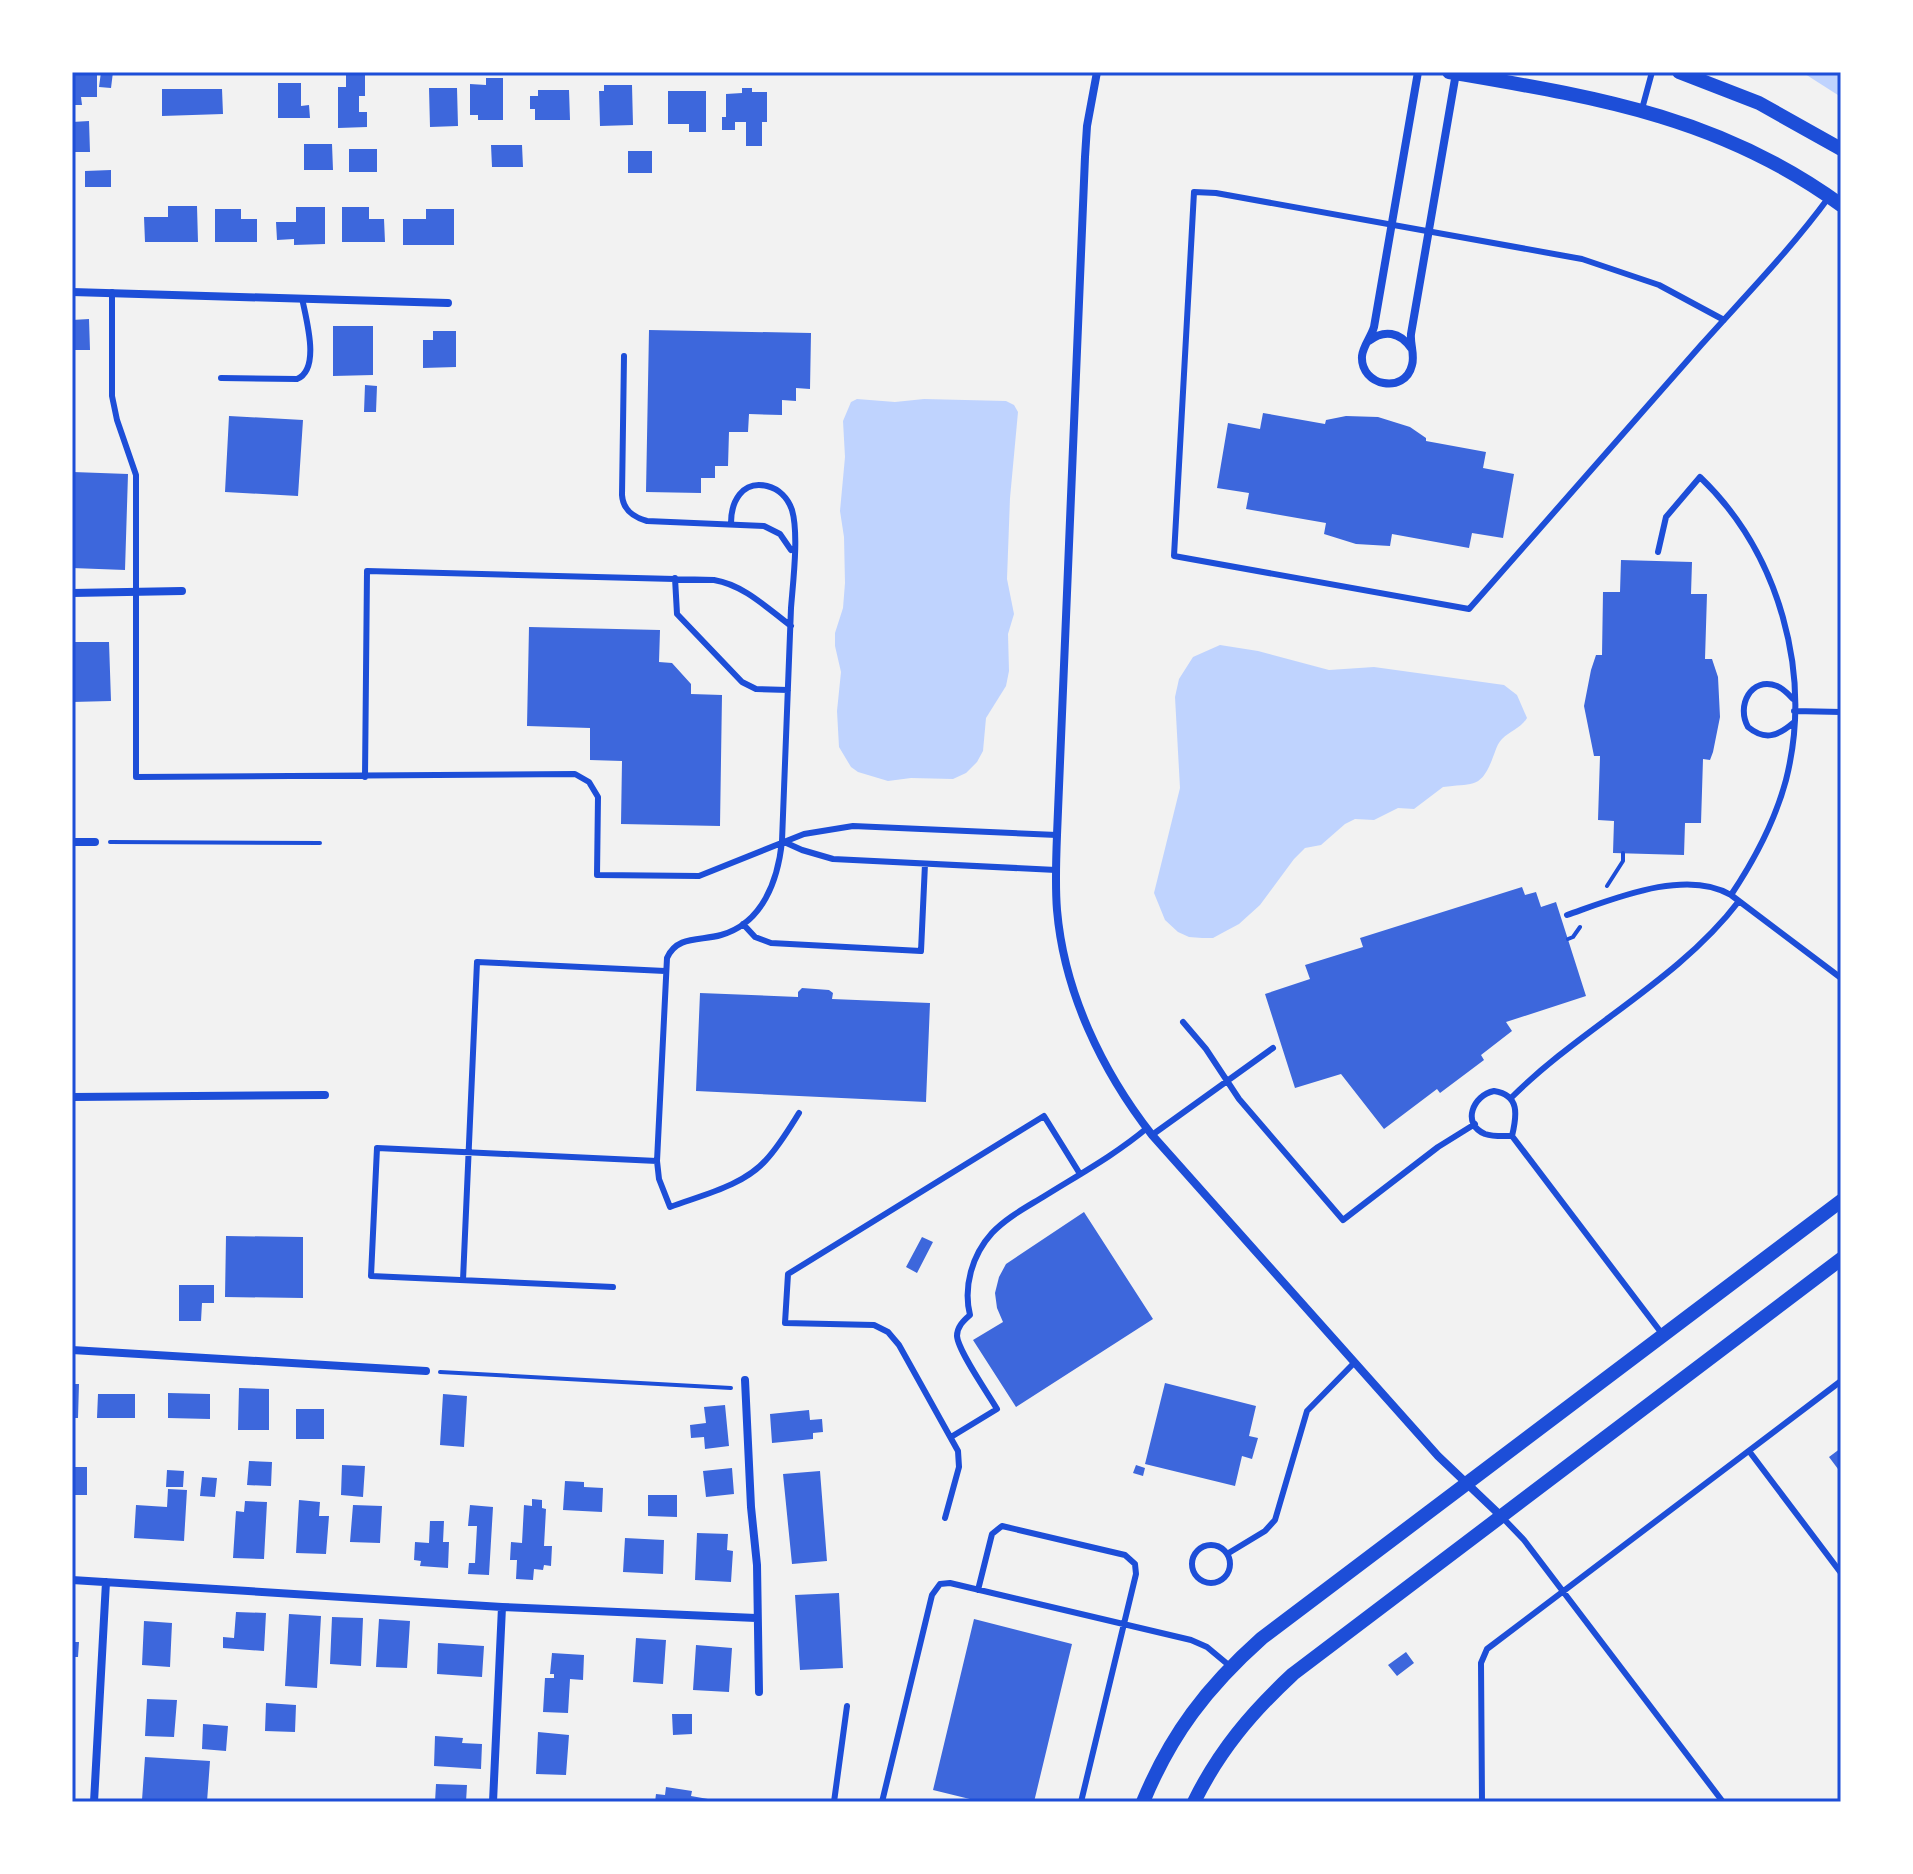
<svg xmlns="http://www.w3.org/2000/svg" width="1913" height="1874" font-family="Inter,sans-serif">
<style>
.water{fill:#bfd3fe}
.building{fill:#3d67dc}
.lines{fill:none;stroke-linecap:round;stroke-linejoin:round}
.path{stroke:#1d4ed8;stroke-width:4}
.service{stroke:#1d4ed8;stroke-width:6}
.minor{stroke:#1d4ed8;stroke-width:8}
.tertiary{stroke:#1d4ed8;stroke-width:14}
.neatline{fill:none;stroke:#1d4ed8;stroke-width:3}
</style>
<rect width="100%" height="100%" fill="#f2f2f2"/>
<!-- water -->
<path class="water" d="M1802,72H1841V97L1805,74Z
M857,399L895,402L924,399L1006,401L1014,405L1018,412L1010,498L1007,579L1014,614L1008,634L1009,671L1006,686L986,718L983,751L977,762L966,773L953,779L911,778L888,781L858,772L851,767L839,747L837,711L841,672L835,646V633L843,608L845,583L844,537L840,511L845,457L843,421L851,402Z
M1220,645L1258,651L1329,670L1374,667L1504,685L1517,695L1527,718C1521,728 1510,731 1502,739C1497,744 1496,750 1493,757C1481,790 1472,783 1443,787L1414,809L1398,808L1374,820L1355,819L1345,824L1321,845L1305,848L1294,859L1260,905L1239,924L1224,932L1213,938H1202L1189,937L1178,932L1165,920L1154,893L1180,788L1175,697L1179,679L1193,657Z"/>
<!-- building -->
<path class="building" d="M72,72H97V97H81L82,105H72Z
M101,72H113L111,88L99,87Z
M346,72H365V96H359V112H367V127L338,128V87H346Z
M486,78H503V120H478V115H470V84L486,85Z
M278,83H301V106L309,105L310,118H278Z
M604,85H632L633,125L600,126L599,91H604Z
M429,88H457L458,126L430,127Z
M742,88H752V92H767V122H762V146H746V122H735V130H722V117H726V94L742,93Z
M162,89H222L223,114L162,116Z
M538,90H569L570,120H535V109H530V96H538Z
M668,91H706V132H689V124H668Z
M89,121L90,152H72V122Z
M304,144H332L333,170H304Z
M491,145H522L523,167H492Z
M349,149H377V172H349Z
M628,151H652V173H628Z
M111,170V187H85V171Z
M168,206H197L198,242H145L144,217H168Z
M296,207H325V244L294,245V239L277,240L276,222H296Z
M342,207H369V219H384L385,242H342Z
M215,209H241V219H257V242H215Z
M426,209H454V245H403V219H426Z
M89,319L90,350H72V320Z
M333,326H373V375L333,376Z
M649,330L811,333L810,389L796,388V401L782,400V415L749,414L748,432H729L728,466H715V478H701V493L646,492Z
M433,331H456V367L423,368V340H433Z
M365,385L377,386L376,412H364Z
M1263,413L1325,424L1326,420L1346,416L1378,417L1410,427L1426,438V441L1486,452L1483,468L1514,474L1503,538L1472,533L1469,548L1392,534L1390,546L1356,544L1324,534L1326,523L1246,509L1249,493L1217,488L1228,423L1260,429Z
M229,416L303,420L298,496L225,492Z
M73,472L128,474L125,570L72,568Z
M1621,560L1692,562L1691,594H1707L1705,659H1712L1718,677L1720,717L1713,752L1710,760L1703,759L1701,823H1685L1684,855L1613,853L1614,821L1598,820L1600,756H1594L1584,706L1591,670L1596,655H1602L1603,592H1620Z
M529,627L660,630L659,662L672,663L691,684V694L722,695L720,826L621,824L622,761L590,760V728L527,726Z
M72,642H109L111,701L72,702Z
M1522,887L1525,895L1536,892L1541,907L1556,902L1586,996L1506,1022L1512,1031L1481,1055L1484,1060L1440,1093L1437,1089L1384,1129L1341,1074L1295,1088L1265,994L1310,979L1305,965L1363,947L1360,938Z
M802,988L829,990L833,993L832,999L930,1003L926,1102L696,1091L700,993L798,997V992Z
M1084,1212L1153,1319L1016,1407L973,1340L1003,1322L997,1308L995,1293L999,1277L1006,1264Z
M226,1236L303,1237V1298L225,1297Z
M922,1237L933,1242L917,1273L906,1267Z
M179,1285H214V1303H202L201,1321H179Z
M1165,1383L1256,1406L1249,1436L1258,1438L1252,1459L1242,1456L1235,1486L1145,1464Z
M72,1384H79L78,1418H72Z
M239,1388L269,1389V1430H238Z
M168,1393L210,1394V1419L168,1418Z
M98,1394H135V1418H97Z
M443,1394L467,1396L464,1447L440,1445Z
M725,1405L729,1446L705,1449L704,1437L691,1438L690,1425L706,1423L704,1407Z
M296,1409H324V1439H296Z
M809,1410L810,1420L822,1419L823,1432L813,1433V1439L772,1443L770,1414Z
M1841,1448V1473L1829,1457Z
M249,1461L272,1462L271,1486L247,1485Z
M342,1465L365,1466L363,1497L341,1495Z
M1136,1465L1145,1468L1143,1476L1133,1473Z
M72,1467H87V1495H72Z
M732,1468L734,1494L706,1497L703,1471Z
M167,1470L184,1471L183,1487H166Z
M820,1471L827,1561L792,1564L783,1474Z
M202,1477L217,1478L215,1497L200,1496Z
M565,1481L584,1482V1487L603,1488L602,1512L563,1510Z
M168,1489L187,1490L184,1541L134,1538L136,1505L167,1507Z
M648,1495H677V1517L648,1516Z
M532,1499L542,1500V1508L546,1509L544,1546H552L551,1566L544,1565L543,1570L534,1569L533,1580L516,1579L517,1560H510L511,1542L522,1543L524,1505L532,1506Z
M299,1500L320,1502L319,1516H329L326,1554L296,1553Z
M245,1501L267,1502L264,1559L233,1558L236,1511L244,1512Z
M353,1505L382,1506L380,1543L350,1542Z
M470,1505L493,1507L489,1575L468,1574L469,1563H475L477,1526H468Z
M430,1521H444L443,1542H449L448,1568L420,1566L421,1561L414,1560L415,1542L429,1543Z
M697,1533L728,1534L727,1550L733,1551L731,1582L695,1580Z
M625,1538L664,1540L663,1574L623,1572Z
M839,1593L843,1668L800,1670L795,1595Z
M236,1612L266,1613L264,1651L223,1648V1637L234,1638Z
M289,1614L321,1616L317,1688L285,1686Z
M332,1617L363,1618L361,1666L330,1664Z
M379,1619L410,1621L407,1668L376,1667Z
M974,1619L1072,1644L1034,1802H982L933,1790Z
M144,1621L172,1623L170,1667L142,1665Z
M636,1638L666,1640L663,1684L633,1682Z
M72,1642H79L78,1657H72Z
M438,1643L484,1646L482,1677L437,1674Z
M696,1645L732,1648L729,1692L693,1690Z
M1406,1652L1414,1663L1397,1676L1388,1665Z
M552,1653L584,1655L583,1680L570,1679L568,1713L543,1712L545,1678H554V1674H550Z
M147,1699L177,1700L174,1737L145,1736Z
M266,1703L296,1705L295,1732L265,1731Z
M672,1714H692V1734L673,1735Z
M203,1724L228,1726L226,1751L202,1749Z
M538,1732L569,1735L566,1775L536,1774Z
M435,1736L463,1738L462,1743L482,1744L481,1769L434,1766Z
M145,1757L210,1761L207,1802L142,1800Z
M436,1784L467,1785L466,1802H435Z
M666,1787L692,1791L691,1796L725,1802H655L656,1794L665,1795Z"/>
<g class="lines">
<!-- path -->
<path class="path" d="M110,842L320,843
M1607,886L1623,861V853
M1568,939L1573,937L1580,927
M440,1372L731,1388"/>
<!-- service -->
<path class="service" d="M1642,109L1652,72
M112,292V396L117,420L136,475V777L575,774L589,782L598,797L597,875L699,876L804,834L853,826L1057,835
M1724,320L1659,285L1582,259L1216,193L1194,192L1174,556L1469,609C1547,520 1625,432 1702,344C1745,296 1791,249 1829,197
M624,356L622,495C623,510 633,517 647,521L764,526L780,534L791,550
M221,378L297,379C321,369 306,319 302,298
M731,523C731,502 742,480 767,486C779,489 788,498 792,510C799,534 793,582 791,608C788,686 785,764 782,841C778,880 763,923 721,935C701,941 677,935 667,958L657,1161L659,1179L670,1207C702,1195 743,1186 766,1160C779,1146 789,1129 799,1113
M1658,552L1666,517L1700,477C1779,553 1813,673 1786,780C1775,821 1755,859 1731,895
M675,578L677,614L742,682L756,689L788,690
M1793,699C1788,694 1784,689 1777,686C1751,676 1736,706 1748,727C1765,741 1778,736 1793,723
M1794,711L1841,712
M365,777L367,571L714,580C744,585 767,608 791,626
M782,841L802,850L833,859L1056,870
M1567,915C1613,899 1686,868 1731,895L1841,978
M743,924L755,937L771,943L921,951L925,864
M1183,1022L1206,1049L1239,1099L1343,1220L1438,1147L1475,1124
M1494,1091C1520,1095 1517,1115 1512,1136C1504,1136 1494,1137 1485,1134C1461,1124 1473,1095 1494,1091Z
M1511,1098C1582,1027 1678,981 1739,901
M1152,1135L1273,1048
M1512,1136L1663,1335
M463,1280L477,962L665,971
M613,1287L371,1276L377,1148L657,1161
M951,1437L997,1409C989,1395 958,1351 957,1336C957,1327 963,1321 970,1315C963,1287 972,1255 992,1233C1006,1218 1025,1208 1043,1197C1078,1175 1115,1155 1147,1128
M1749,1451L1841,1573
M1501,1516L1524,1540L1723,1802
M945,1518L959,1467L958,1451L899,1345L888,1332L874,1325L785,1323L788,1274L1044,1116L1080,1174
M1192 1564a19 19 0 1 1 38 0a19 19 0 1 1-38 0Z
M1227,1554L1265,1531L1275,1520L1307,1411L1354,1363
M978,1590L992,1534L1002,1526L1125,1555L1135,1564L1136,1574L1081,1802
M834,1802L847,1706
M882,1802L932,1595L940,1584L950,1583L1191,1640L1207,1647L1231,1667
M1482,1802L1481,1663L1487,1649L1841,1381"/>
<!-- minor -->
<path class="minor" d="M1097,72L1087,126L1085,157L1057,835C1056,860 1055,885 1057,910C1064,992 1102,1071 1152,1135L1438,1456L1501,1516
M1418,72L1374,327C1371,337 1363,346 1362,356C1360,386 1405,395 1412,365C1415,355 1410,344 1411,334L1456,73
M72,292L448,303
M1369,341C1384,329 1400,332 1411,348
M72,593L182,591
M72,842H95
M72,1097L325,1095
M72,1350L426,1371
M745,1380L751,1507L757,1565L759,1692
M72,1580L502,1607L756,1618
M94,1802L106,1582
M493,1802L502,1607"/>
<!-- tertiary -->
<path class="tertiary" d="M1449,72C1594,97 1719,116 1841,205
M1679,72L1759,103L1841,149
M1143,1802C1171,1734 1207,1687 1262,1638L1841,1201
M1194,1802C1219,1751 1251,1713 1293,1674L1841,1259"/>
</g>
<!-- border -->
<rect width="1913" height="1874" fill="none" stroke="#ffffff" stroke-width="148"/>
<rect x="74" y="74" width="1765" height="1726" class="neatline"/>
</svg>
